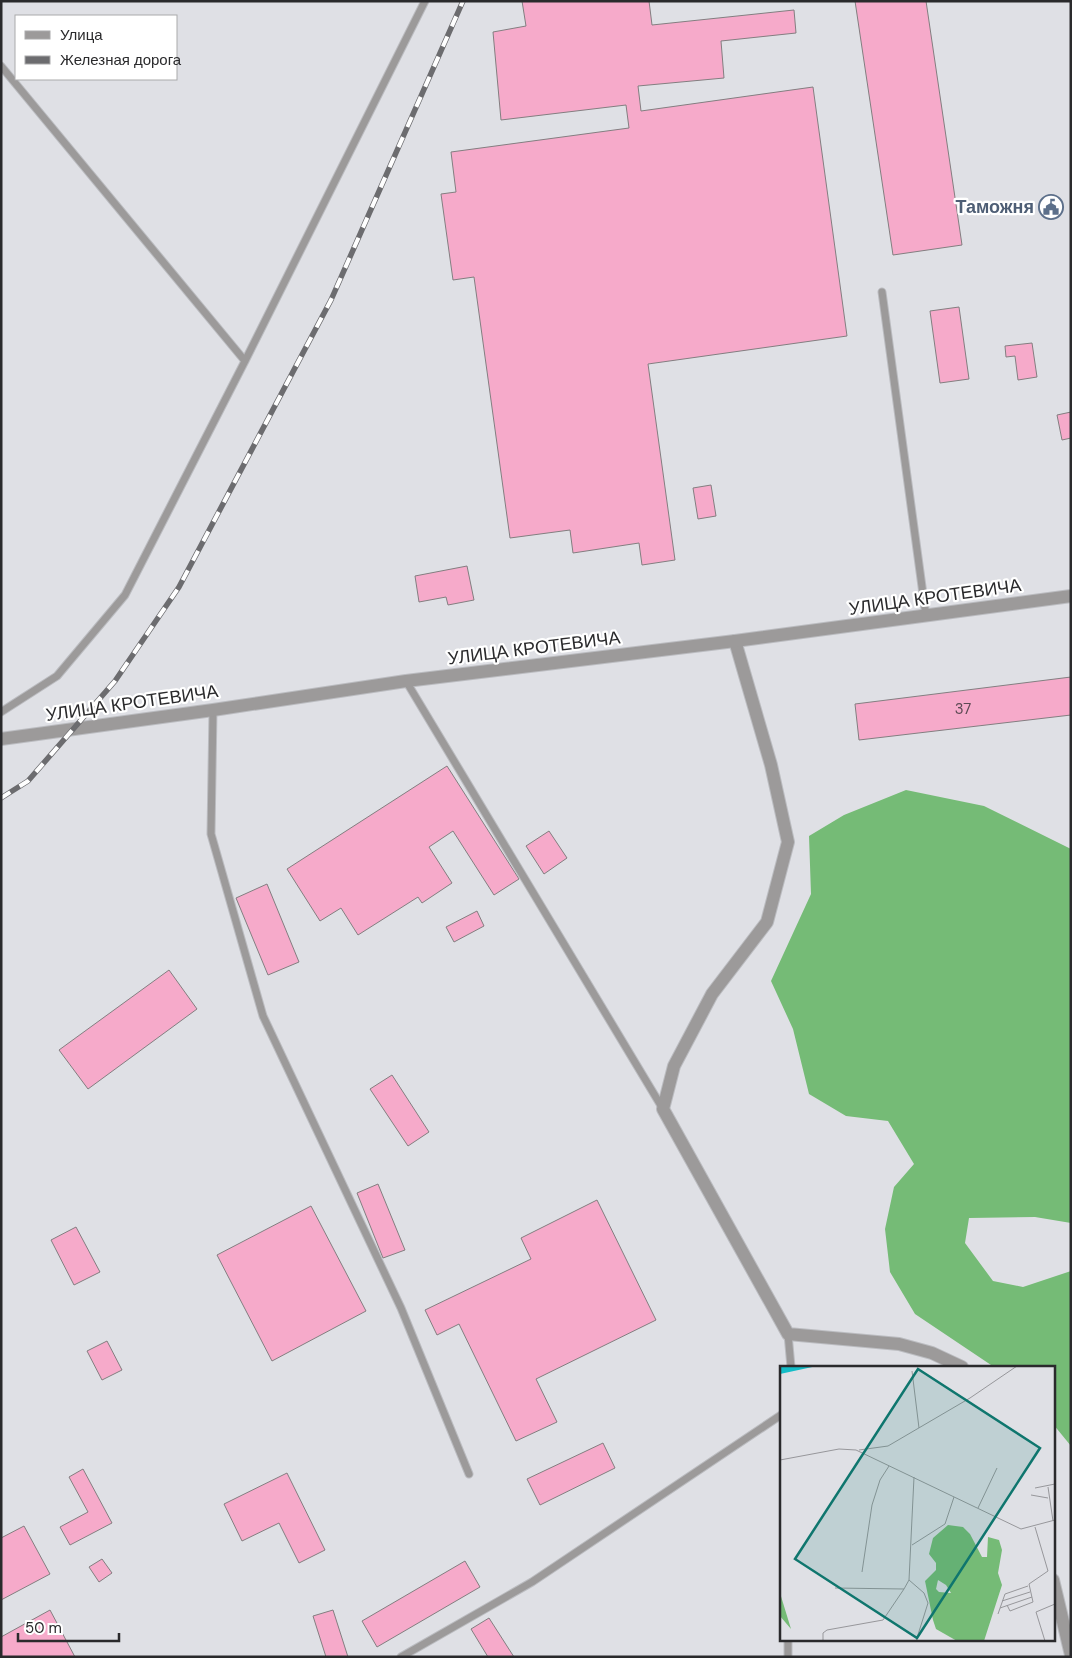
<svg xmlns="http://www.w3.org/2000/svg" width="1072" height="1658" font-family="'DM Sans',sans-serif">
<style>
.forest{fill:#75bb76}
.building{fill:#f6aaca;stroke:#837e80}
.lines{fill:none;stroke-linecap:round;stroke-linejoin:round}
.service-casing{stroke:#bbbcc0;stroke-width:9}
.minor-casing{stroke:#bbbcc0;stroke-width:14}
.tertiary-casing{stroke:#bbbcc0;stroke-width:14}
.service{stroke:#9c9a9a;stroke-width:7}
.minor{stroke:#9c9a9a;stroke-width:12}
.tertiary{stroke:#9c9a9a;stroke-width:12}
.rail-casing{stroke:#6c6c6f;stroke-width:5.5}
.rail{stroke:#fff;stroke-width:4;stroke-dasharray:11;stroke-linecap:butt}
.labels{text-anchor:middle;stroke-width:4.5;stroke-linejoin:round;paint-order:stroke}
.number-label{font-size:15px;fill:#5d4a54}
.service-label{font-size:18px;font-weight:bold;fill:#4e5e75;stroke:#fff;text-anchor:end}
.street-label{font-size:18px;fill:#2a2a2c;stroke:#fff}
.inset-road{fill:none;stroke:#97979b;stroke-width:1}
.view{fill:#0f766e;fill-opacity:0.15;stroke:#0f766e;stroke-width:2.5}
.inset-edge{fill:none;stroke:#2a2a2c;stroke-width:2.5}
</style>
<rect width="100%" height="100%" fill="#dfe0e5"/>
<!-- forest -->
<path class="forest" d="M906,790L984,806L1071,849V1223L1035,1217L969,1218L965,1243L993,1281L1023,1287L1071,1271V1446L1053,1424V1367H994L915,1314L890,1272L885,1229L894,1187L914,1164L888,1121L846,1116L809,1094L793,1029L771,981L811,894L809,836L844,815Z"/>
<!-- building -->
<path class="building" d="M522,1H649L652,25L794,10L796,33L721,41L724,78L638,86L641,111L813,87L847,336L648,364L675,560L642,565L639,543L573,553L570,530L510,538L474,277L453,280L441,194L456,192L451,152L629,128L626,105L501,120L493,32L526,26Z
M855,1H926L962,245L893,255Z
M959,307L969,379L940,383L930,311Z
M1032,343L1037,377L1018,380L1015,356L1006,357L1005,346Z
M1071,412V438L1062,440L1057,415Z
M711,485L716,516L698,519L693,488Z
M467,566L474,600L448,605L446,597L419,602L415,576Z
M1071,677V715L859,740L855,704Z
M447,766L519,879L494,895L453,831L429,847L452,883L422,903L418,897L358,935L341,908L320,921L287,869Z
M549,831L567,858L544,874L526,846Z
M267,884L299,962L268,975L236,898Z
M477,911L484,926L454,942L446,927Z
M169,970L197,1009L88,1089L59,1050Z
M392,1075L429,1132L408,1146L370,1089Z
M378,1184L405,1250L383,1258L357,1193Z
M597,1200L656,1320L536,1379L557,1422L516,1441L459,1324L437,1335L425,1310L531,1259L521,1238Z
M311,1206L366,1311L272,1361L217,1255Z
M76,1227L100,1272L74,1285L51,1240Z
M107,1341L122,1370L102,1380L87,1351Z
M603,1443L615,1468L540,1505L527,1479Z
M83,1469L112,1523L70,1545L60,1527L88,1512L69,1477Z
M287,1473L325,1550L299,1563L279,1523L242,1541L224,1504Z
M24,1526L50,1574L1,1600V1538Z
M102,1559L112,1573L99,1582L89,1567Z
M465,1561L480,1587L377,1647L362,1621Z
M50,1610L75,1657H1V1637Z
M333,1610L348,1657H326L313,1616Z
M489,1618L514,1657H488L471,1629Z"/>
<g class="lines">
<defs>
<path id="service" d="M1,66L245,361
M882,292L926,616
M406,681L663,1109
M213,710L211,834L263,1016L401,1308L469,1474
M1,712L57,676L125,595L245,361L425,1
M788,1334L791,1367
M401,1657L532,1582L781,1415
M788,1657V1639"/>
<path id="minor" d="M735,641L771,765L788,842L767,922L712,994L674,1066L663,1109L788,1334L899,1344L932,1353L962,1367
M1053,1580L1071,1655"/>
<path id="tertiary" d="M1,739L213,710L406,681L735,641L1071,596"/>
</defs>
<!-- service casing -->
<use href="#service" class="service-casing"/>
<!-- minor casing -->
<use href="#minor" class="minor-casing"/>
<!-- tertiary casing -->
<use href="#tertiary" class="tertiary-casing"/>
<!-- service -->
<use href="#service" class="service"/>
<!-- minor -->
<use href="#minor" class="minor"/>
<!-- tertiary -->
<use href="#tertiary" class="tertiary"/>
<defs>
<path id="rail" d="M1,798L28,781L115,681L179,587L331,300L463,1"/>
</defs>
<!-- rail casing -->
<use href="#rail" class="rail-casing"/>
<!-- rail -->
<use href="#rail" class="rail"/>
</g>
<!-- icons -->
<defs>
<symbol id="civic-ring" viewBox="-11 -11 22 22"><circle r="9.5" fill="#fff" stroke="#5c6f8a" stroke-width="1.5"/><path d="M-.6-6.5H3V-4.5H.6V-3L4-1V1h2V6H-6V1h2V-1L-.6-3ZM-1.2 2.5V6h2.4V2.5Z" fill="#5c6f8a"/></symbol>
</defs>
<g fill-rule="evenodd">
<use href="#civic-ring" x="1037" y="193" width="28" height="28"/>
</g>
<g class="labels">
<!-- number labels -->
<g class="number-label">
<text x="963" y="714">37</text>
</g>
<!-- service labels -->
<g class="service-label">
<text x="1034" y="213">Таможня</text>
</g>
<!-- street labels -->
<g class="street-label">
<text transform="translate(935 597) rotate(-8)" y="6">УЛИЦА КРОТЕВИЧА</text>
<text transform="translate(534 648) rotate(-7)" y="6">УЛИЦА КРОТЕВИЧА</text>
<text transform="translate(132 703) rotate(-8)" y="6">УЛИЦА КРОТЕВИЧА</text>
</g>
</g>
<!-- overview -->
<g transform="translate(780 1366)">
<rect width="275" height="275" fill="#dfe0e5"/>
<path d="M168,159L183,161L190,168L202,191H207L208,171L219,174L222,184L218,207L222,219L204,275H177L156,263L153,254L145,215L156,204V197L149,188L153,172ZM158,214L166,219L171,227L159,226L156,223ZM0,227L11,263L0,250Z" fill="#75bb76" fill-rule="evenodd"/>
<path d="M0,0H37L0,8Z" fill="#13bdc7"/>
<path class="inset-road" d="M132,5L139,62M79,84L108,80L190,32L237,0M0,94L59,83L76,84L241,163L275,154M268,121L273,155M255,122L275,118M251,129L268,132M198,142L217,102M132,179L165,158L174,131M82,206L92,139L100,114L109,100M129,214L144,227L148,237L136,275M55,222L124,223M222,235L250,226M227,239L230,245L253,236L249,218L268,205L255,161M220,242L252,231M218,248L225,228L248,220M43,275V267L47,264L103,254L124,223L129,214L134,111M265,275L256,246L275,238"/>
<path class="view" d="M138,3L260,82L137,272L15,193Z"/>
<rect width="275" height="275" class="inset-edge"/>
</g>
<!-- border -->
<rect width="1072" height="1658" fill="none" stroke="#2a2a2c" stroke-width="5"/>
<!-- legend -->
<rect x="15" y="15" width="162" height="65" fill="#ffffff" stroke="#aaaaab"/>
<rect x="25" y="31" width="25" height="8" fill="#9c9a9a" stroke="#aaaaab"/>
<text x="60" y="40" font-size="15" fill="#2a2a2c">Улица</text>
<rect x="25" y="56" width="25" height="8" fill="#6c6c6f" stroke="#aaaaab"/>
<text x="60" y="65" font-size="15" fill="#2a2a2c">Железная дорога</text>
<!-- scale -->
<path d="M18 1633v8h101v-8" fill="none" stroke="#2a2a2c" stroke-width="2.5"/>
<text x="25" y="1633" font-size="15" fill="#2a2a2c" stroke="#ffffff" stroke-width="4" paint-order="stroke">50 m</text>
</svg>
